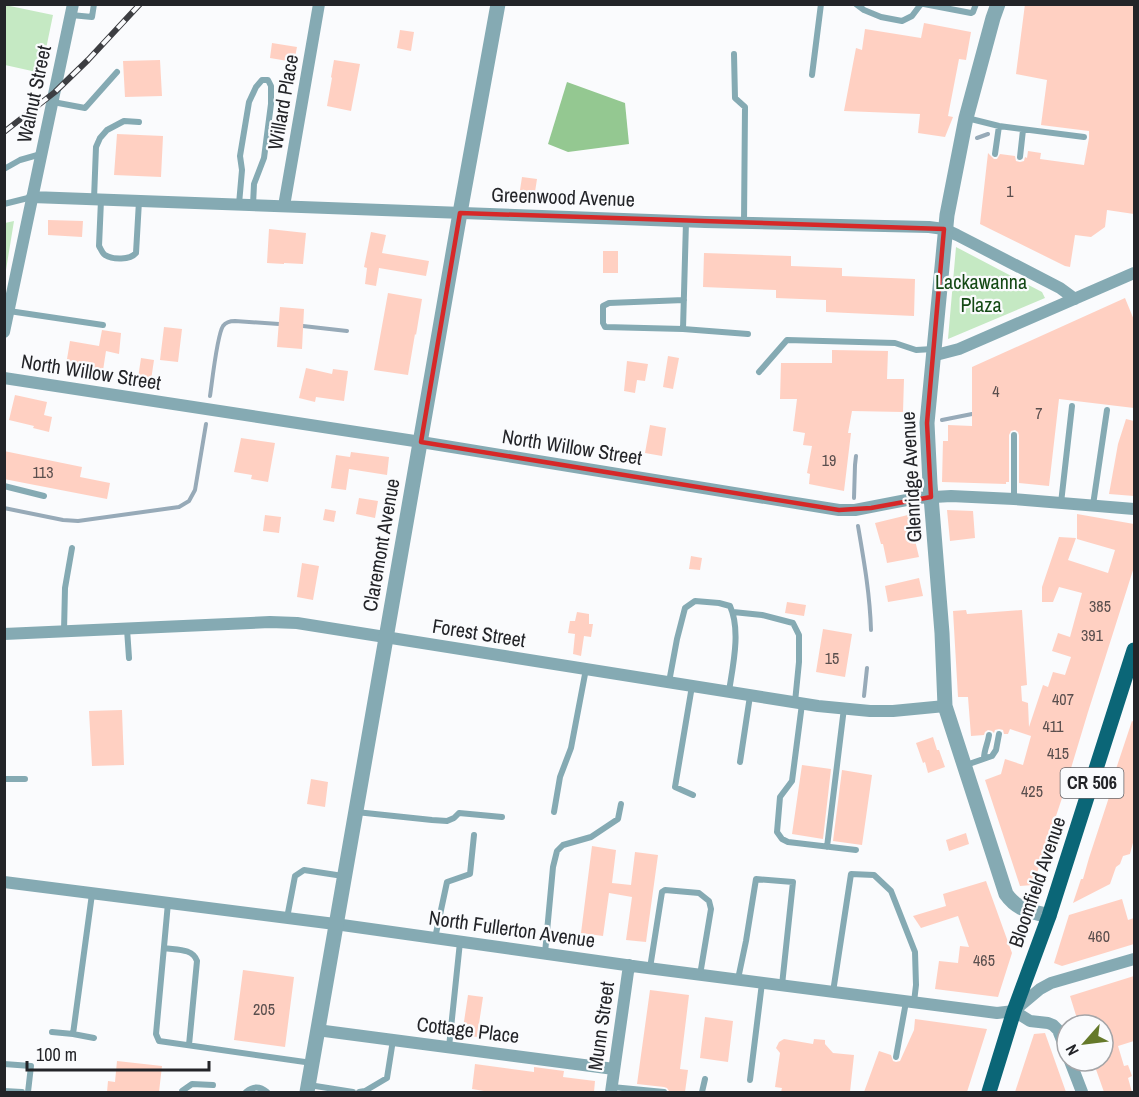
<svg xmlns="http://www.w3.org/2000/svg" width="1139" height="1097" font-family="'Archivo Narrow',sans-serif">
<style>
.green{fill:#c5e9c3}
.forest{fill:#94c891}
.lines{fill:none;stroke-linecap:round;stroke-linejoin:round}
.stream{stroke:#97aab8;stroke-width:4}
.building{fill:#ffd0c2}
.service{stroke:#85aab3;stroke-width:6}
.minor{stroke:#85aab3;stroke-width:12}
.tertiary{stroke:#85aab3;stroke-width:15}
.primary{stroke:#0b6677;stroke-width:15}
.rail-casing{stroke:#3d3e42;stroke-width:6}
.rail{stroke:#fafbfd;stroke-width:4;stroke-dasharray:11;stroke-linecap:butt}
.marked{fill:none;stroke:#d62828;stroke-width:4.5;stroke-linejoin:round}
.labels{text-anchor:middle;stroke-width:4.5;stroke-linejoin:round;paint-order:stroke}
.number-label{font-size:16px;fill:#5a4f4e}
.shield{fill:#fafbfd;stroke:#646468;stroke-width:1.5}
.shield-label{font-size:18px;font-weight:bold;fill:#232428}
.street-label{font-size:20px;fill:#232428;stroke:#fafbfd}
.park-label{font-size:20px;fill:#144915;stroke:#fafbfd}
</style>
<rect width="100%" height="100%" fill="#fafbfd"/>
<!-- green -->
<path class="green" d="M5,5L53,15L41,73L5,65Z
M14,221L5,276V223Z
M956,247L1042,292L1045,298L948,339Z"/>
<!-- forest -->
<path class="forest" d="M567,82L625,103L629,144L568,152L548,144Z"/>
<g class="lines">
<!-- stream -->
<path class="stream" d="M977,138L988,134
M303,326L347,331
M210,396C212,383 217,335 223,326C226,322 230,321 235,321L279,324
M942,420L972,414
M854,498L855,465L856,456
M4,508L63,520L78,521L179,507L189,501L195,490L206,424
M858,526C864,561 870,595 871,630
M864,696L867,668"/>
</g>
<!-- building -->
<path class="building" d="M1025,4H1134V214L1107,210L1105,227L1091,237L1075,235L1070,267L1065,266L980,224L988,153L994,159H997L1000,154L1015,156L1016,161L1020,162L1024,161L1025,157L1027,158L1028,151L1041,153L1040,159L1084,165L1089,138V131L1041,125L1047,80L1016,74Z
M924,23L971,32L966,60L959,59L948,116L953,117L945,137L918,133L920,114L844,111L856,48L862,50L865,29L921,38Z
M400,30L414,32L411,51L397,48Z
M272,43L297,47L294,62L270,58Z
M160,60L162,96L125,97L123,61Z
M334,60L360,64L351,111L327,106L332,78L331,77Z
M117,134L163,136L161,177L114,175Z
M522,177L537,179L535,192L520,190Z
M48,220L83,221L82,237L48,235Z
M269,229L306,233L303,264L284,263V264L267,263Z
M371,232L386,235L382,253L429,261L426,276L379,268L376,286L365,284L367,268L364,267Z
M603,251H618V273H603Z
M704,253L791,256V266L842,268V276L915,279L914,316L826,312V300L776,298V290L703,287Z
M388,293L422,299L416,335L415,334L408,375L374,370Z
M1125,298L1134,320V408L1059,399L1049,486L1019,483V435L1018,432L1015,430L1011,431L1009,435V482H1006V484L942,482L943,441H948V425L972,426V367Z
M280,307L304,309L302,349L277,347Z
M164,327L182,329L178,362L160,360Z
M102,330L121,333L119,354L106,351L102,377L65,371L70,341L99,346Z
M832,350L888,351L887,379H904L903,412L852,411L848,433H851L844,491L809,484L810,474L807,473L812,446L803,445L805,433L793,431L797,399H780L781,363H832Z
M668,356L679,358L673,389L663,387Z
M141,358L154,360L150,387L137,385Z
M627,361L648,364L645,381L637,380L635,393L624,391Z
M306,368L332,374L333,369L348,371L344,401L316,397L315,402L299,398Z
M15,395L47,402L44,415L52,417L49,432L33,428L34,426L9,420Z
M1126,419L1134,421V496L1109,494L1118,444Z
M650,425L666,428L662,456L645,453Z
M241,438L275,443L268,482L251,479L252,475L234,472Z
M4,451L82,467L80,477L110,483L107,499L4,479Z
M351,452L389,457L387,475L349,469L346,490L331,488L336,455L350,457Z
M359,498L378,501L375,518L356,514Z
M325,509L336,511L334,522L323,520Z
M947,510L973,511L975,538L950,541Z
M912,514L916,517L918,535L914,536L919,557L887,563L883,544H881L875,523Z
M1077,514L1134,524V567L1088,712L1062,798L1033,885L1020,886L985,780L1001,774L1005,759L1023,765L1031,736L1010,729L1008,734H1004L1003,730L999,729L995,730L994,733L992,731L988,730L985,732L984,735L971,736L968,697H958L953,611L966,610L967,614L1022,610L1027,685L1021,686L1022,701L1028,703L1029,727L1043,685L1048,687L1053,672L1065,675L1071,657L1052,651L1058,633L1070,637L1082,593L1059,587L1053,602H1042V587L1059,537L1076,538L1068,560L1108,573L1115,550L1077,539Z
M265,515L281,517L279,533L263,531Z
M691,556L702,558L700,570L689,569Z
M302,563L319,566L313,600L297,597Z
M919,578L923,596L888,602L885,586Z
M787,602L806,605L804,616L785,613Z
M577,612L589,614V624H593L591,637L584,636L581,656L573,654L575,634L568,633L570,621H575Z
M823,629L852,634L845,677L816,672Z
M122,710L124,765L92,766L89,711Z
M1132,721L1134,722V839L1130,854L1123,856L1120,864L1116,867L1110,884L1073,903L1081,879H1083L1089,858L1113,785L1111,784Z
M933,737L937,750H939L945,767L928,773L925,762L923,763L916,743Z
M802,765L831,769L823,839L792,834Z
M842,770L872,775L862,845L833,841Z
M311,779L328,782L325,807L307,804Z
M966,833L969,844L949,851L946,840Z
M592,846L616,850L612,883L631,885L635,852L658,855L646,942L626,940L632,897L609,893L603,936L581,933Z
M986,881L1012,953L998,997L935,989L939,961L958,963L960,946L969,947L958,916L921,928L913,916L946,906L943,894Z
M1122,899L1128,920L1134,918V944L1062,966L1054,963L1069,915Z
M243,970L294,977L285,1047L234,1040Z
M1134,976V1041L1118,1046L1124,1066L1128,1065L1132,1076L1128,1078L1132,1092H1104L1093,1061H1103V1025H1079L1070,996Z
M650,990L689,995L680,1069L688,1070L685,1092L669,1091L667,1088L664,1087L637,1084Z
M468,995L483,997L477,1037L462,1035Z
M705,1017L733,1021L728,1062L700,1058Z
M915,1019L987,1029L967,1092H864L879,1051L891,1055L893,1061L896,1062L900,1061L914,1030Z
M1045,1033L1066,1092H1015L1034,1034Z
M784,1039L813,1044L814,1039L825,1040V1044L833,1053L854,1055L850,1092H781L782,1088L775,1087L780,1053L776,1048L779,1042Z
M117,1061L162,1066L159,1092H107L108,1081L115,1082Z
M475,1064L534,1072V1067L564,1071L563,1077L595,1081L594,1092H483L484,1091L472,1089Z"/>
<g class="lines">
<!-- service -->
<path class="service" d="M856,4L864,10L881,17L902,21L912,16L921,4
M924,4L971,13L973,12L976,4
M71,15L92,17L94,4
M734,54L735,98L745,107L744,223
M812,75L821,4
M53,102L85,108L117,72
M967,118L999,126L1084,137
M995,154L999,126
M1020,157L1023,130
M4,169L20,160L41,154
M94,199L96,147L100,138L107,130L124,121L139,122
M101,200L99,246C101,249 102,253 105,255C113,260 130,260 136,253L139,201
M4,204L32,197
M239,204L242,170L240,156L249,102L256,87L262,80H268L271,86V104L264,158L254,184L253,205
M686,222L683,329L748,334
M9,311L103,325
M683,329L605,327L603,323V306L609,303L684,300
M759,372L787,340L895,343L916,350L933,349
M4,486L44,496
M1014,499V435
M1061,503L1072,406
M1093,505L1107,410
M733,612L762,615L793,623L799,635V662L795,702
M127,629L129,658
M64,631L65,588L72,548
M669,682L677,639L685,608L695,601L719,603L730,606C741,630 733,665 729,691
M692,686L675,787L693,795
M802,704L792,781L780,797L777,832L782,839L788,842L856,850
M984,758C984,750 988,743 989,735
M740,762L750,696
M966,765L992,756L996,750L999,734
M4,779H25
M356,812L432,820L447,821L454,818L459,813L502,817
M554,812L560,777L571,748L586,669
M827,847L844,708
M168,903L156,1034L159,1041L312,1063
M287,918L295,876L304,870L343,876
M435,938L447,882L470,874L474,835
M164,948C176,950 193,948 197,961L189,1045
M545,953L553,867L557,851L563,845L591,837L618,819L621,804
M650,968L662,892L665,890L699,893L709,901L711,909L700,975
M738,979L746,941L756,879L793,882L782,985
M833,992L851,874L874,875L891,891L915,952L916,985L914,1002
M52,1032L73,1034L92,894
M73,1034L94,1038
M449,1047L460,942
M896,1057L906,1002
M4,1064L31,1066L28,1092
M750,1080L762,983
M309,1085L353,1092
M612,1087L664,1092
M4,1091L22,1092
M182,1092V1091L192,1084L213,1085
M246,1092C253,1086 260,1086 267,1092
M359,1092L365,1091L387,1078L393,1040
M702,1092L705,1079"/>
<!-- minor -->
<path class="minor" d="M32,197L705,222L929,227L944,229L957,235L1060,288L1075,299
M284,206L319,4
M4,332L73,4
M932,356L959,349L1134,273
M4,378L421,442L839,510H855L917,498L951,496L1014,499L1134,509
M4,634L270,622L297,623L818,706L870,711H893L945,706
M4,882L335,924L640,967L997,1013L1014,1011
M1015,1010L1040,989L1051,983L1134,959
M1014,1011L1030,1021L1048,1023L1053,1025L1058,1030L1067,1053
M317,1030L614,1069
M1070,1061L1082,1092
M611,1092L629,965"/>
<!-- tertiary -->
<path class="tertiary" d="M998,4L993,18L966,118L947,215L927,423L930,484L942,633L945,706L1006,894C1018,911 1031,911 1049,916
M307,1092L460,213L498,4"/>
<!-- primary -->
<path class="primary" d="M989,1092L1014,1011L1049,916L1134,650"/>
<defs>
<path id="rail" d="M4,132L55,92L88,60L140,4"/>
</defs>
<!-- rail casing -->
<use href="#rail" class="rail-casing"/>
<!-- rail -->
<use href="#rail" class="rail"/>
</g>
<!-- marked area -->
<path class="marked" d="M460,213L944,229L927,423L931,497L871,508L839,510L421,442Z"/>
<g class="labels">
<!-- number labels -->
<g class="number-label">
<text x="1010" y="197">1</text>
<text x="996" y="397">4</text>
<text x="1039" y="419">7</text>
<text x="829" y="466">19</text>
<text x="43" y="478">113</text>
<text x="1100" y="612">385</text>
<text x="1092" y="641">391</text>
<text x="832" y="664">15</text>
<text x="1063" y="705">407</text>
<text x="1053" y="732">411</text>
<text x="1058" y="759">415</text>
<text x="1032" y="797">425</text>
<text x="1099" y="942">460</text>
<text x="984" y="966">465</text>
<text x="264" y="1015">205</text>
</g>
<!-- shield labels -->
<rect class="shield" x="1060.5" y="768" width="63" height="30" rx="4.5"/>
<g class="shield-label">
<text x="1092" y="789">CR 506</text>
</g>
<!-- street labels -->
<g class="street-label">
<text transform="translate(34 94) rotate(-78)" y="7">Walnut Street</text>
<text transform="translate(283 102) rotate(-80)" y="7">Willard Place</text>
<text transform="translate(563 197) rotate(2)" y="7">Greenwood Avenue</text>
<text transform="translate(91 372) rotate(9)" y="7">North Willow Street</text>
<text transform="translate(572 447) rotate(9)" y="7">North Willow Street</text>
<text transform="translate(911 477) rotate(-93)" y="7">Glenridge Avenue</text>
<text transform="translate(381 545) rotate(-80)" y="7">Claremont Avenue</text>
<text transform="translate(479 633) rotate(9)" y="7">Forest Street</text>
<text transform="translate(1037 882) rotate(-71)" y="7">Bloomfield Avenue</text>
<text transform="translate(512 929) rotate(8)" y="7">North Fullerton Avenue</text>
<text transform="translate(601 1026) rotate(-82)" y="7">Munn Street</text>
<text transform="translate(468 1030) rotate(7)" y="7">Cottage Place</text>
</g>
<!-- park labels -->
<g class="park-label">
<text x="981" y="289">Lackawanna<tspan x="981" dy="23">Plaza</tspan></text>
</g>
</g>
<!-- border -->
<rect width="1139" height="1097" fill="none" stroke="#232428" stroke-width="12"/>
<!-- north arrow -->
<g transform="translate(1085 1043) rotate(242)"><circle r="28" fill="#fafbfd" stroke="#a4a5a8" stroke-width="1.5"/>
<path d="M0-4.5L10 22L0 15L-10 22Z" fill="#65792a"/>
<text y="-9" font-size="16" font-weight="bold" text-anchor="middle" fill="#232428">N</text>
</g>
<!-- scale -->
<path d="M27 1061v9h182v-9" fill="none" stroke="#232428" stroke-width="3"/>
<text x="36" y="1061" font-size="18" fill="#232428" stroke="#fafbfd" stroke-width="4.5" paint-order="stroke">100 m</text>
</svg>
